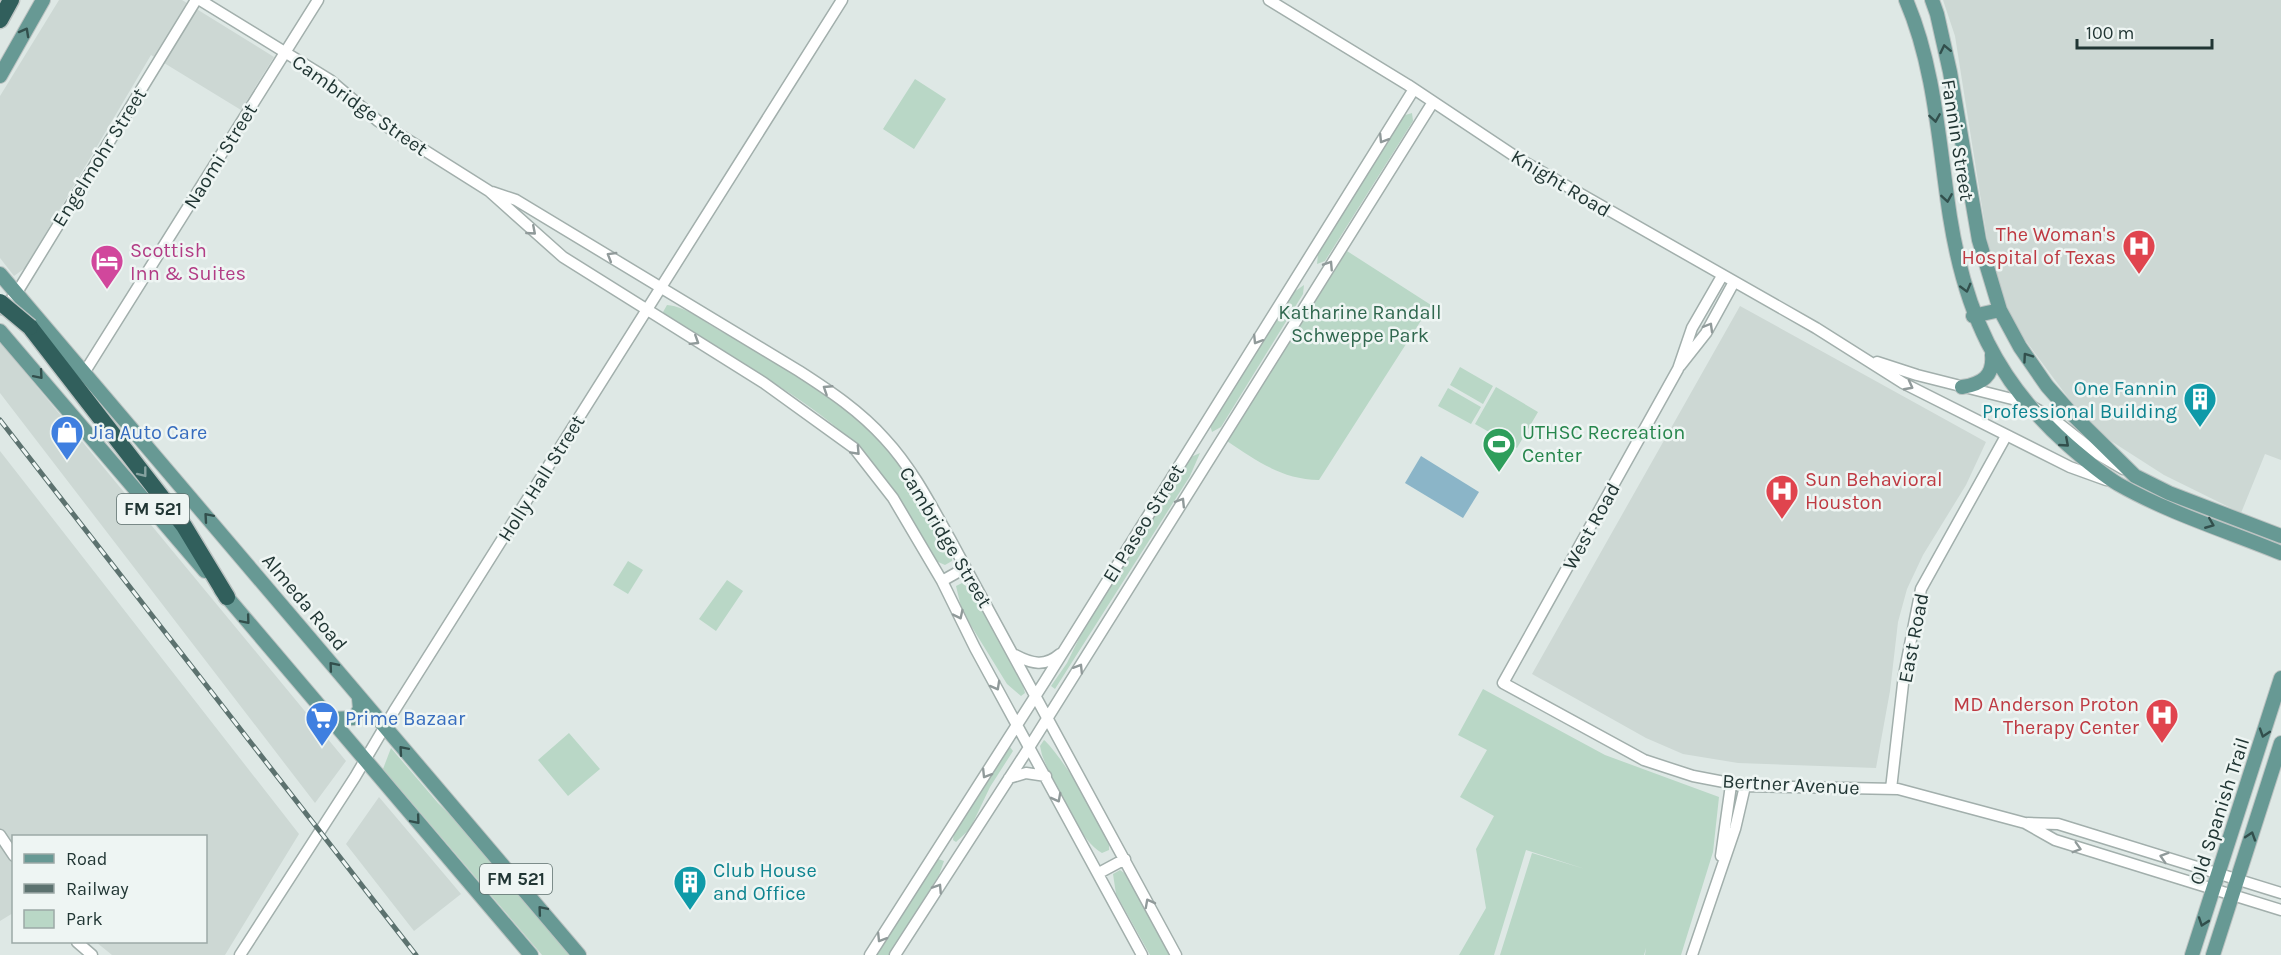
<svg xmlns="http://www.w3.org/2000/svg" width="2281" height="955" font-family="Karla,sans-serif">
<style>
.built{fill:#cdd8d4}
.green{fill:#b9d7c6}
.water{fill:#8bb5c8}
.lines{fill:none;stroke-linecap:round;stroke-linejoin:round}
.minor-casing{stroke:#a2afac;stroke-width:13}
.major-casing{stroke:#bcc3c2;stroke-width:16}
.highway-casing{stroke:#bcc3c2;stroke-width:19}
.minor{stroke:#fff;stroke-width:10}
.major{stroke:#679994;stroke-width:14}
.highway{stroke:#315f5c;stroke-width:16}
.rail-casing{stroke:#5c726f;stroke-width:5}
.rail{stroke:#eef5f3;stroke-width:3;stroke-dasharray:9;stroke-linecap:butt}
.highway-bridge-casing{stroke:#bcc3c2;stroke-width:19;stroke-linecap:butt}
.highway-bridge{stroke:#315f5c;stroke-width:16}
.oneway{stroke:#324f4c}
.oneway2{stroke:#909a9a}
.oneway3{stroke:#86a2a0}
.labels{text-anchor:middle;stroke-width:5;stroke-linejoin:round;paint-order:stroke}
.shield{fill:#eef5f3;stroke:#5e6f6d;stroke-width:1.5}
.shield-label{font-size:18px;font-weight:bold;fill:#213634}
.street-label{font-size:20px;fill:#213634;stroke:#eef5f3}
.health-label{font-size:20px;fill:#be3a42;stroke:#eef5f3;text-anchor:end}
.hotel-label{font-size:20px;fill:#b23c85;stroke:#eef5f3;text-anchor:start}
.park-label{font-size:20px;fill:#30684f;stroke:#eef5f3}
.culture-label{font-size:20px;fill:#0d838f;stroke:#eef5f3;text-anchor:end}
.shop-label{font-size:20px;fill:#366cbe;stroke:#eef5f3;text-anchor:start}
.leisure-label{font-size:20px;fill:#27864d;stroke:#eef5f3;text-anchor:start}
</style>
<rect width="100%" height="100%" fill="#dee8e5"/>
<!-- built -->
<path class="built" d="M59,0H182L274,57L241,110L151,55L25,268L14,276L0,258V96Z
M1943,0H2281V460L2265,454L2241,513L2164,475L2111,441L2081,415L2020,333L2003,299L1989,251L1955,36Z
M1740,306L1986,442L1966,485L1923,555L1907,589L1898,622L1890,691L1876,768L1738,763L1683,754L1646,738L1532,674Z
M0,342L346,761L315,803L0,393Z
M0,451L299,834L225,955H112L96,942H206V836H14L13,913L0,921Z
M379,797L461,894L414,931L346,844Z"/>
<!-- green -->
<path class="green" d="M915,79L946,99L914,149L883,129Z
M1412,113L1413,121L1325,261L1317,264L1318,254L1402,116Z
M1347,251L1431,305L1319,480C1281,479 1257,461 1227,441Z
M1304,285L1303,294L1221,427L1212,432L1210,425L1294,292Z
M667,305C688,307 705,323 724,333C780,362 851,400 890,451C915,482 932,517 952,552V561L945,565L936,561C915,525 895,488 867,457C816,400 732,360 667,318L663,312Z
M1460,367L1493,386L1483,404L1450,385Z
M1496,387L1538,412L1517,448L1475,424Z
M1448,388L1481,407L1471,424L1438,406Z
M1200,453L1190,476L1055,689L1051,686L1067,663L1088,620L1191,457Z
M628,561L643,570L628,594L613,585Z
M727,580L743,591L716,631L699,619Z
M962,583L975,593L1021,679L1025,693L1021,696L1007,684L962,611L956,586Z
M1483,689L1605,755L1719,797L1713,852L1681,955H1645L1646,948L1644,955H1500L1532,853L1585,869L1526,850L1494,955H1459L1486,908L1476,849L1494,816L1460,797L1487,750L1458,735Z
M569,733L600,769L568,796L538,760Z
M1044,740C1055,748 1104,822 1108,835C1109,840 1109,845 1109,850L1102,853C1080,842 1051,778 1042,755L1040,746Z
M1010,747L1013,751L990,787L970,829L956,842L953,840L954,832L1005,750Z
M391,748L438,803L473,837L573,955H542L383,769Z
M938,859L944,861L939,875L889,955H876Z
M1120,870L1129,876L1174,955H1150L1116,894L1113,874Z"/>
<!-- water -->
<path class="water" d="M1421,456L1479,492L1463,518L1405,483Z"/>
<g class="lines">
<defs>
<path id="minor" d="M200,0L330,80L378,121L489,191L563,257L764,383L854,448L893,498L942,581L975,648L1142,955
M1269,0L1408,85L1519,159L1816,328L1903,383L2070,467L2106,480
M492,192L516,200L799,371C830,391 860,411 885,439C912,468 931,505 950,539L1176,955
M1722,276L1692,328L1678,369L1503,683L1644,760L1693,776L1745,786L1898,789L2025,823L2055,840L2281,910
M2,309L16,294L196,0
M1877,362L1917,375L2024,402L2052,418L2099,455L2123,469
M1680,366L1706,333L1734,282
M84,373L318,0
M942,581L965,568
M1015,655C1032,664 1045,667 1060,654
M1009,778L1026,773L1046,776
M1891,789L1904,675L1921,589L2006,436
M2028,823L2058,824L2281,893
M0,835L14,856
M1721,856L1731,785
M1099,873L1125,859
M77,942L92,955
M240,955L355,777L394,711L842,0
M870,955L1045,681L1414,89
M895,955L1030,746L1433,102
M1692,955L1735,829L1745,786"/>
<path id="major" d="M1906,0C1935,67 1939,146 1950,217C1965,312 1996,381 2068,445C2084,459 2100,473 2118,484C2169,513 2227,531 2281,553
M1932,0L1937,14L1950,72L1979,240L2000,310L2020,347L2047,386L2070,412L2135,476L2169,493L2281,536
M0,76L43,0
M0,274L579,955
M1973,316L2000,310
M0,331L205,571
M1962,387C1982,384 1994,376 1992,355
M221,590L531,955
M331,719L354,718L360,709L359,698
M2192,955L2281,678
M2213,955L2281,743"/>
<path id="highway" d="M0,20L11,0
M30,327L184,526L227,597"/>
</defs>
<!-- minor casing -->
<use href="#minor" class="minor-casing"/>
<!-- major casing -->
<use href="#major" class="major-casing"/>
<!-- highway casing -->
<use href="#highway" class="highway-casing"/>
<!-- minor -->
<use href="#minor" class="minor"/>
<!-- major -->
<use href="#major" class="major"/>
<!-- highway -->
<use href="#highway" class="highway"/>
<defs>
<path id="rail" d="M0,420L416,955"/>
</defs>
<!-- rail casing -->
<use href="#rail" class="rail-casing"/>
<!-- rail -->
<use href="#rail" class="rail"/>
<defs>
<path id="highway-bridge" d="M0,302L30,327"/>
</defs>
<!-- highway-bridge casing -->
<use href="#highway-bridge" class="highway-bridge-casing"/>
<!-- highway-bridge -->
<use href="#highway-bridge" class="highway-bridge"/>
</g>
<!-- one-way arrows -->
<defs><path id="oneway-chevron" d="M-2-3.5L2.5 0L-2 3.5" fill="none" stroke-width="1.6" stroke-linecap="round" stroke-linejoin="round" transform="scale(1.5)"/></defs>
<g class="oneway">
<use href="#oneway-chevron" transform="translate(25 32) rotate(-61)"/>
<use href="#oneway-chevron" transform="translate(1945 49) rotate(-102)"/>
<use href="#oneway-chevron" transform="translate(1935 118) rotate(81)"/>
<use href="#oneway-chevron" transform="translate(1947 198) rotate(81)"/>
<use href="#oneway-chevron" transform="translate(1966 288) rotate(75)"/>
<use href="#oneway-chevron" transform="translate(2027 357) rotate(-125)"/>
<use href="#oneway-chevron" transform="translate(39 375) rotate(49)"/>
<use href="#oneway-chevron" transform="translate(2065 443) rotate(41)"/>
<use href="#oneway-chevron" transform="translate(208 517) rotate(-131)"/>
<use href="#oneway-chevron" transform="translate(2210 524) rotate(22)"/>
<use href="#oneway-chevron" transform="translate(246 620) rotate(50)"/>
<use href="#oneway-chevron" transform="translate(333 666) rotate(-130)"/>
<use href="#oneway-chevron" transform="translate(2264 733) rotate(108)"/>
<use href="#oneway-chevron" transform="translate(403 750) rotate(-131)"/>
<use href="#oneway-chevron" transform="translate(416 820) rotate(50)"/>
<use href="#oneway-chevron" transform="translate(2251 836) rotate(-72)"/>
<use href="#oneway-chevron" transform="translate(542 910) rotate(-130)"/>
<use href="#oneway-chevron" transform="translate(2203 922) rotate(109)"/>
</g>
<g class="oneway2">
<use href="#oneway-chevron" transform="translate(1383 139) rotate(122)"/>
<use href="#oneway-chevron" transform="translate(532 231) rotate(41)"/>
<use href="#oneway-chevron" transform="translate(611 256) rotate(-149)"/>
<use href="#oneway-chevron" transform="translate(1329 265) rotate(-57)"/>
<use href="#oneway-chevron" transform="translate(1709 327) rotate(-60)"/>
<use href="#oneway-chevron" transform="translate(1257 340) rotate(122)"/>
<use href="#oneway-chevron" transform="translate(695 341) rotate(32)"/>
<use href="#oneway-chevron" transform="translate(1909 386) rotate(28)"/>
<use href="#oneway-chevron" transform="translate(827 389) rotate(-147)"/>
<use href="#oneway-chevron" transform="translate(856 451) rotate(47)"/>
<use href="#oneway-chevron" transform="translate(1181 502) rotate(-58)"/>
<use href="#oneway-chevron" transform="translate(959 615) rotate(64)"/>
<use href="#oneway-chevron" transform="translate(1079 668) rotate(-58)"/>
<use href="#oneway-chevron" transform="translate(996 686) rotate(61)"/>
<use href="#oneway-chevron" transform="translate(986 774) rotate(122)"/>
<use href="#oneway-chevron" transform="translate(1057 798) rotate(62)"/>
<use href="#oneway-chevron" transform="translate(2077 848) rotate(17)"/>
<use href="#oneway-chevron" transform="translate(2164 857) rotate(-163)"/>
<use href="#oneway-chevron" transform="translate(938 888) rotate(-57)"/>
<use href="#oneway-chevron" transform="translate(1149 903) rotate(-118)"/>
<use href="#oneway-chevron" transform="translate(881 938) rotate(122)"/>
</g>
<use class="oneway3" href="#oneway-chevron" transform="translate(143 473) rotate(52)"/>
<!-- icons -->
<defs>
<symbol id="hospital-pin" viewBox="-11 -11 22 30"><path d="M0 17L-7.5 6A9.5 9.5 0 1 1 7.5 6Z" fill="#e0444e" stroke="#eef5f3"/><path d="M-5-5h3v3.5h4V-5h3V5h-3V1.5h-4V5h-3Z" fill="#fff"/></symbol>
<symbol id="hotel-pin" viewBox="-11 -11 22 30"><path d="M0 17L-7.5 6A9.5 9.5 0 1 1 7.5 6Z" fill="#d1479c" stroke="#eef5f3"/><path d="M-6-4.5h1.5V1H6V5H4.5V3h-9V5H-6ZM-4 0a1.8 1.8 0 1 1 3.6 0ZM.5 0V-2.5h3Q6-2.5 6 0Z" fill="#fff"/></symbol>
<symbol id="building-pin" viewBox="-11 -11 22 30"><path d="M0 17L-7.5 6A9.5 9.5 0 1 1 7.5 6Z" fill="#0f9aa8" stroke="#eef5f3"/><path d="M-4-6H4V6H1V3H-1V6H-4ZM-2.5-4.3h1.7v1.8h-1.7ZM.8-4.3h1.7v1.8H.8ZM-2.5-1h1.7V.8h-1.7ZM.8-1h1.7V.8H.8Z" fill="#fff"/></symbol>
<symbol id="shop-pin" viewBox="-11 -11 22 30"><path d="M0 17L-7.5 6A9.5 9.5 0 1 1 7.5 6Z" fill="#3f7fe0" stroke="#eef5f3"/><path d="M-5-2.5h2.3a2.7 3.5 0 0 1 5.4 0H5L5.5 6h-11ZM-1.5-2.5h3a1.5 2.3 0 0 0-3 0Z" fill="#fff"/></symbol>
<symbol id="stadium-pin" viewBox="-11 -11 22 30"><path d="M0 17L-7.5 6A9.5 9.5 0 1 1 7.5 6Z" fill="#2e9e5b" stroke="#eef5f3"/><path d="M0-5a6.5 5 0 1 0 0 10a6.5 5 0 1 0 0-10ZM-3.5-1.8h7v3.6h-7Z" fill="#fff"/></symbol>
<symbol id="supermarket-pin" viewBox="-11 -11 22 30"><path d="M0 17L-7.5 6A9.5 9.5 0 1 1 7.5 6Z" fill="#3f7fe0" stroke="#eef5f3"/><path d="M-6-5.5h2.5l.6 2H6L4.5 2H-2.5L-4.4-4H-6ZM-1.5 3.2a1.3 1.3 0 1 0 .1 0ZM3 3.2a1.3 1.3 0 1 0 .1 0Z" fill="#fff"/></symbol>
</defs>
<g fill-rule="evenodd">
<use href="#hospital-pin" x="2120" y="227" width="38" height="52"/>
<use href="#hotel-pin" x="88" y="242" width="38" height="52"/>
<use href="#building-pin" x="2181" y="380" width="38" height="52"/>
<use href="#shop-pin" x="48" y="413" width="38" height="52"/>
<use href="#stadium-pin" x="1480" y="425" width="38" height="52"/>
<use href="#hospital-pin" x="1763" y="472" width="38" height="52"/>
<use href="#hospital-pin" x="2143" y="696" width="38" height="52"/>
<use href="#supermarket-pin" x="303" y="699" width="38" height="52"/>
<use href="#building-pin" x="671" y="863" width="38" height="52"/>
</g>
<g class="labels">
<!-- shield labels -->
<g class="shield">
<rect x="117" y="494" width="72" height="30" rx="4.5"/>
<rect x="480" y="864" width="72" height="30" rx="4.5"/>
</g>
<g class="shield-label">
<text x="153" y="515">FM 521</text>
<text x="516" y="885">FM 521</text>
</g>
<!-- street labels -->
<g class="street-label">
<text transform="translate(360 105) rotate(35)" y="7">Cambridge Street</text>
<text transform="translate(1958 140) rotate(81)" y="7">Fannin Street</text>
<text transform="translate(220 156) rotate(-58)" y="7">Naomi Street</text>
<text transform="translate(99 157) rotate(-58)" y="7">Engelmohr Street</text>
<text transform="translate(1561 183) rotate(31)" y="7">Knight Road</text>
<text transform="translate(541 478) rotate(-58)" y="7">Holly Hall Street</text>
<text transform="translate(1143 523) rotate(-58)" y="7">El Paseo Street</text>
<text transform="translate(1591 526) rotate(-61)" y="7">West Road</text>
<text transform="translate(946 537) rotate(59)" y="7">Cambridge Street</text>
<text transform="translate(305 602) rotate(50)" y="7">Almeda Road</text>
<text transform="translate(1913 638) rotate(-79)" y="7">East Road</text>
<text transform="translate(1791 784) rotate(3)" y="7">Bertner Avenue</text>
<text transform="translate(2219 811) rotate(-72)" y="7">Old Spanish Trail</text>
</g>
<!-- health labels -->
<g class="health-label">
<text x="2116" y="241">The Woman's<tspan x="2116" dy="23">Hospital of Texas</tspan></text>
<text x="1805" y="486" text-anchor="start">Sun Behavioral<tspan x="1805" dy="23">Houston</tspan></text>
<text x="2139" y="711">MD Anderson Proton<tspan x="2139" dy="23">Therapy Center</tspan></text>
</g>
<!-- hotel labels -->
<g class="hotel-label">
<text x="130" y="257">Scottish<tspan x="130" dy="23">Inn &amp; Suites</tspan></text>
</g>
<!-- park labels -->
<g class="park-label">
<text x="1360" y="319">Katharine Randall<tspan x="1360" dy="23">Schweppe Park</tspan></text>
</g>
<!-- culture labels -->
<g class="culture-label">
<text x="2177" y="395">One Fannin<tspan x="2177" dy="23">Professional Building</tspan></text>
<text x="713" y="877" text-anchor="start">Club House<tspan x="713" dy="23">and Office</tspan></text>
</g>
<!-- shop labels -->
<g class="shop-label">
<text x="90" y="439">Jia Auto Care</text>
<text x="345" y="725">Prime Bazaar</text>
</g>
<!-- leisure labels -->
<g class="leisure-label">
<text x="1522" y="439">UTHSC Recreation<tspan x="1522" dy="23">Center</tspan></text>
</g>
</g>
<!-- legend -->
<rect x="12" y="835" width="195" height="108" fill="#eef5f3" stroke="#9ca9a7" stroke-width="1.5"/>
<rect x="24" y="854" width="30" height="9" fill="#679994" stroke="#9ca9a7" stroke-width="1.5"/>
<text x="66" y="865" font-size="18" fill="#213634">Road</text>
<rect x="24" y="884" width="30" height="9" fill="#5c726f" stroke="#9ca9a7" stroke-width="1.5"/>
<text x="66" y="895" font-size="18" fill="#213634">Railway</text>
<rect x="24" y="910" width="30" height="18" fill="#b9d7c6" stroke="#9ca9a7" stroke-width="1.5"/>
<text x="66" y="925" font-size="18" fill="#213634">Park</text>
<!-- scale -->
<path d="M2077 39v9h135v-9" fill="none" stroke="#213634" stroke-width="3"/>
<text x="2086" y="39" font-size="18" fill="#213634" stroke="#eef5f3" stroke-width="4.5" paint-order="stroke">100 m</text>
</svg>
